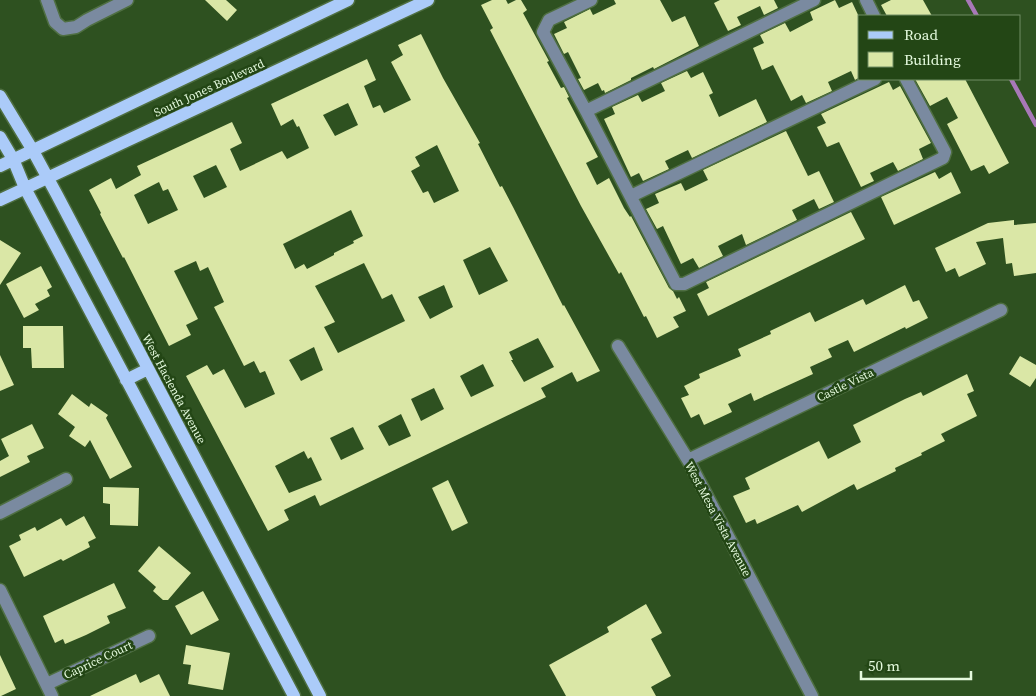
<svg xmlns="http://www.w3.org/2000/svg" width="1036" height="696" font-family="'Source Serif 4',serif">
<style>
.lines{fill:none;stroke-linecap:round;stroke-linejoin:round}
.stream{stroke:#a878b8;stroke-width:4.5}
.building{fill:#dae7a6;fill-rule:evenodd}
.minor-casing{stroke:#4f6f42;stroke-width:15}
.major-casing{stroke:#4f6f42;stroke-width:15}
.minor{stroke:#7a8aa0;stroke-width:12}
.major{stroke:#abcbf9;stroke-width:12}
.labels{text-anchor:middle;stroke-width:5;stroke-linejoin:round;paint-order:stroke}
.street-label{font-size:12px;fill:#e5fade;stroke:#234615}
</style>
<rect width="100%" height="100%" fill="#2e5120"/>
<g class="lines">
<!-- stream -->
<path class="stream" d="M968,0L977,16
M1011,79L1036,125"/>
</g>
<!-- building -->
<path class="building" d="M205,0H226L237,10L227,21Z
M492,0H506L508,4L516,0H521L527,10L523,13L549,61L547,62L561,88L564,87L569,97L567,98L598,157L586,163L597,185L609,178L624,208L630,217L631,216L669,288L673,291L677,299L679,297L686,311L673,317L679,327L657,338L646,316L644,317L621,272L619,274L581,206L490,30L493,28L481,5Z
M614,0H660L672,22L685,16L699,46L654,69L653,67L631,78V80L605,93L604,90L602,91L598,83L584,90L578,79L581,78L568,52L564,54L554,34L567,28L564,22L590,9L593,15L616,4Z
M720,0H774L778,8L764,15L760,6L737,17L741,25L728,31L714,3Z
M835,0L839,8L852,2L860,19V77L855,80L851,71L828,82L832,91L806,103L802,95L791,101L773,65L762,70L753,48L764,43L760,35L785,23L790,32L813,20L810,12Z
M891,0H923L932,16H887L881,5Z
M421,34L443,78L480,143L478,144L500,187L502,186L513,207L563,306L564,305L600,371L577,382L572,372L541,388L546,397L320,506L315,495L284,510L289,520L268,531L186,376L207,365L213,375L224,369L245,408L275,394L265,371L260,373L254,361L244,366L214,307L224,302L208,267L200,271L196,261L174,271L198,319L186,325L191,335L169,346L124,257L123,258L100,214L101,213L89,190L111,178L116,189L141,175L137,166L232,122L242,143L230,149L240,171L282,151L287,159L309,148L299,126L297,127L293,119L281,126L271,104L367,59L376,80L364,86L373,108L380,105L384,113L411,100L391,62L403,55L398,45ZM348,103L358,125L335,136L323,115ZM437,145L459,191L434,203L428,191L423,193L411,171L420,166L415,157ZM216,165L227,187L204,198L193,176ZM159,182L163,191L168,189L178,210L148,224L134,195ZM351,210L363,236L353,241L354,243L334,253V255L307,269L304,264L295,269L283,244ZM490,247L508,281L479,295L463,260ZM364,263L382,299L392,294L405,321L338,353L324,327L335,322L315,286ZM444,285L453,307L430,319L418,297ZM538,338L554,367L524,382L511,360H513L509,352ZM314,347L323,370L301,381L289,360ZM483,364L494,386L471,397L460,376ZM434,388L444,409L421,421L411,399ZM401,414L411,436L389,446L378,426ZM353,427L364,449L341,460L330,438ZM304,451L308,459L311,457L322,480L289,493L275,466Z
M687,71L691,78L703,72L713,93L709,95L719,117L756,99L767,122L692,158L688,150L665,161L669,169L643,181L639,173L631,177L604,119L615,114L612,107L638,95L642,102L665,91L661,83Z
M915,79H965L1009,163L989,174L984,165L971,171L947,124L958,118L947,97L930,106Z
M889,82L893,90L900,86L931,143L919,149L923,159L898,171L893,162L870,173L874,181L861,187L839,142L827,147L817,127L826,123L821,114Z
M786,131L808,176L819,171L834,202L819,209L814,199L792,210L797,220L746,245L742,234L718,246L723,256L699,268L693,258L681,264L663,226L657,229L646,209L659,203L655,194L681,183L685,191L708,180L703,170Z
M935,172L939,179L951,172L961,193L894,225L881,197Z
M851,212L865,239L708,316L697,294L709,288L706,282Z
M1014,220V225L1036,223V273L1014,276L1012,263L1006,264L1003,238L976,242L986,264L959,277L955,268L946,272L935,248L988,223Z
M0,240L21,253L0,285Z
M41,266L52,287L47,290L50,296L35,304L39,310L24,318L6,284Z
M905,285L913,302L919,300L928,318L906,329L905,327L854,352L848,340L828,349L832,357L810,367L813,374L754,401L751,393L728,404L732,412L704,425L699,414L691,418L681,398L689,395L684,386L700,378L699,374L741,356L738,349L771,334L770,331L810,312L815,322L863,299L866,305Z
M23,326H63L64,368H32L31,348H23Z
M0,355L14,385L0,391Z
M1020,356L1036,365V378L1030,387L1009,374Z
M967,374L974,391L967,394L977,416L941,434L945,441L921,453L922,455L895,468L896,471L857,490L854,484L802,512L798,505L757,524L755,519L746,523L733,496L750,489L745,478L819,441L828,459L861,442L853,425L905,399L921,392L923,396Z
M72,394L89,407L91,403L108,415L106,418L132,467L110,479L90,440L85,447L69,436L75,427L58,414Z
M32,424L44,448L27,456L30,462L0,477V461L9,456L1,439Z
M448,480L468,523L452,531L432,488Z
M103,487L139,488L138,526L110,525V504L103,503Z
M84,516L96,538L88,542L90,547L63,561L61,559L24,577L9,546L21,540L19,535L35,527L37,531L61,518L66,526Z
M159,546L191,573L168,600H163L153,591L156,587L138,571Z
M114,583L126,608L107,616L110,623L86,635L65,644L63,639L55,643L43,616Z
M203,591L219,620L191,635L175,606Z
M646,604L662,633L651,639L671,676L651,687L656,696H566L549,665L609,632L607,627Z
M186,645L230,653L223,690L188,684L191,665L183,664Z
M0,655L16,689L1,696H0Z
M136,674L140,683L159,674L170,696H90Z"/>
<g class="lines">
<defs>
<path id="minor" d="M47,0L55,22L63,29L76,27L87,20L127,0
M591,0L549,20L543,32L586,111L676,284H684L943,158L945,152L906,79
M866,0L874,16
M586,111L814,0
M631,196L875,79
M618,346L688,460L812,696
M688,460L1001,310
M0,513L66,479
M0,590L52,696
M47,684L149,636"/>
<path id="major" d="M0,96L32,149L57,195L320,696
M0,137L13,159L25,188L294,696
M0,166L348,0
M0,200L428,0
M126,380L148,369"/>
</defs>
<!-- minor casing -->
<use href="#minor" class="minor-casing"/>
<!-- major casing -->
<use href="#major" class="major-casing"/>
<!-- minor -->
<use href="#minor" class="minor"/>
<!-- major -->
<use href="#major" class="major"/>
</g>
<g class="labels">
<!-- street labels -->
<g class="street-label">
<text transform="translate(209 88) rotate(-25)" y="4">South Jones Boulevard</text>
<text transform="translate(845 385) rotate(-26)" y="4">Castle Vista</text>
<text transform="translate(174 389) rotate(62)" y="4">West Hacienda Avenue</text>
<text transform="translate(718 519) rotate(62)" y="4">West Mesa Vista Avenue</text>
<text transform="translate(98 660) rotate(-25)" y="4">Caprice Court</text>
</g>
</g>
<!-- legend -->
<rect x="858" y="15" width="162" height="65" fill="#234615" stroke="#718e65"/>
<rect x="868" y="31" width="25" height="8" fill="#abcbf9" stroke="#718e65"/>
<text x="904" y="40" font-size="15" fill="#e5fade">Road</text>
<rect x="868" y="52" width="25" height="15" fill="#dae7a6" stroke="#718e65"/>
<text x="904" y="65" font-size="15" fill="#e5fade">Building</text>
<!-- scale -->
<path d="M861 671v8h110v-8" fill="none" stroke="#e5fade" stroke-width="2.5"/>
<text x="868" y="671" font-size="15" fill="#e5fade" stroke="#234615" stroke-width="4" paint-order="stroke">50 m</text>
</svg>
